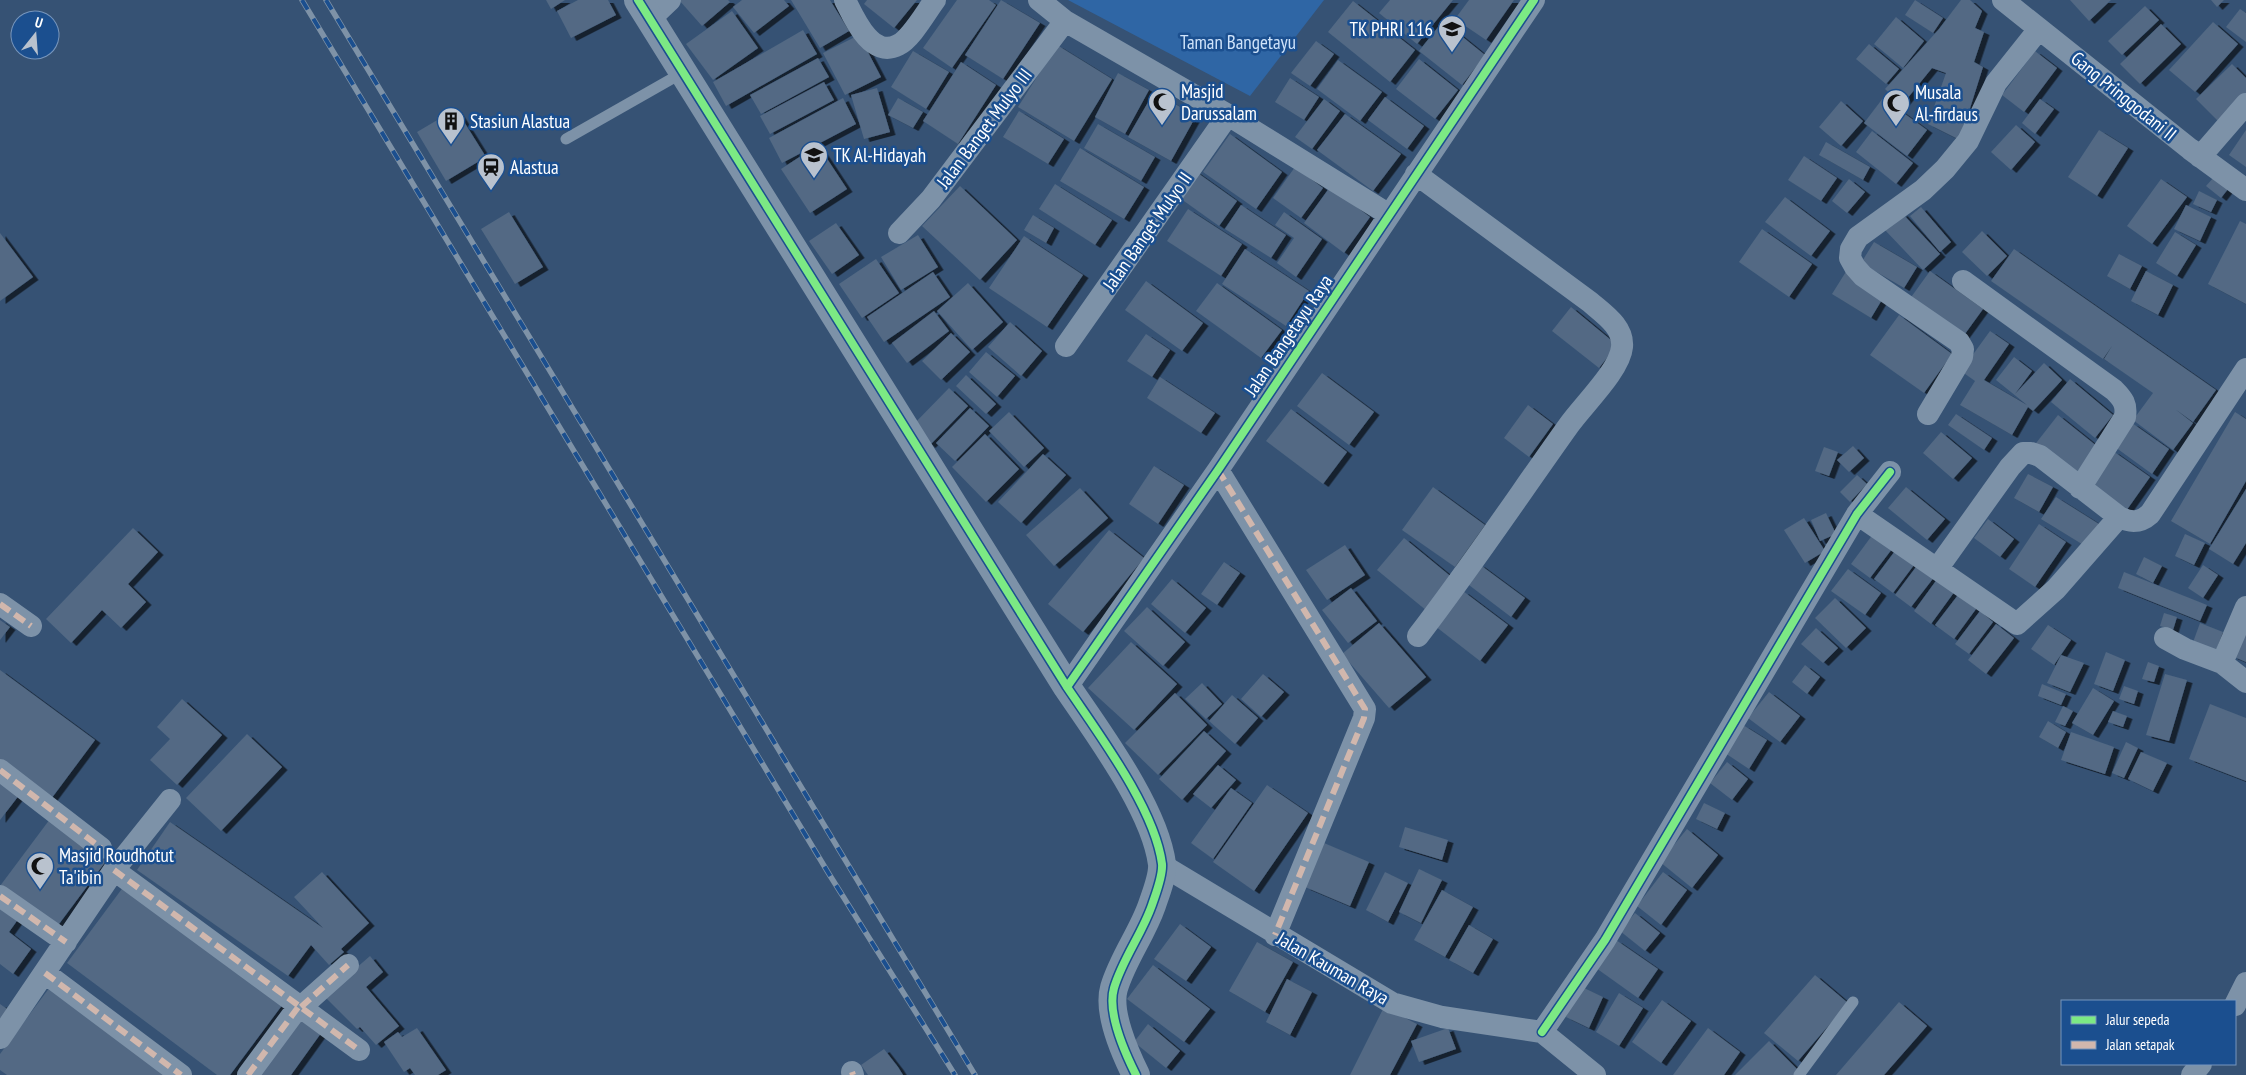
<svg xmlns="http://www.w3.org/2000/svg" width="2246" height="1075" font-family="'PT Sans Narrow',sans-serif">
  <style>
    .green { fill: #2f66a5 }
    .building { fill: #526984; filter: url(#shadow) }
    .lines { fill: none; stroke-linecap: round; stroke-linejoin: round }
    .service { stroke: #7d92a8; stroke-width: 11 }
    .minor { stroke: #7d92a8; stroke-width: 22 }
    .tertiary { stroke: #7d92a8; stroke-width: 28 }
    .rail-casing { stroke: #7e92a7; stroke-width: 5.5 }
    .rail { stroke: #1b4f8f; stroke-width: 4; stroke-dasharray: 11; stroke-linecap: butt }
    .quiet { stroke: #d1b7ad; stroke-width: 6; stroke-dasharray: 12 6; stroke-linecap: butt }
    .cycleway-casing { stroke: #1b4f8f; stroke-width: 11 }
    .cycleway { stroke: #7ce984; stroke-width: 8 }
    .labels { text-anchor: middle; stroke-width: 5; stroke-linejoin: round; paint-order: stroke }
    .poi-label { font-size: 19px; fill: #fff; stroke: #1b4f8f; text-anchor: start }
    .park-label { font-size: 19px; fill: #cfe3fa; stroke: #1b4f8f }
    .street-label { font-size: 19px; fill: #fff; stroke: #1b4f8f }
  </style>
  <defs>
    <filter id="shadow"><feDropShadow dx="5.5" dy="3" stdDeviation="0" flood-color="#0009"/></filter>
  </defs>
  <rect width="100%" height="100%" fill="#365274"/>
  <!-- green -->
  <path class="green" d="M1068,0H1324L1250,96Z"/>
  <!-- building -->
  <path class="building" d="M546,0H565L551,9Z
    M578,0H608L616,15L571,38L557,11Z
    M679,0H728L730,2L702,26Z
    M742,0H784L789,6L754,33L733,7Z
    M791,0H830L849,31L820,48Z
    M867,0H917L894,28L864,4Z
    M957,0H989L996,5L952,68L923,48Z
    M1001,0L1040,23L1003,79L965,55Z
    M1390,0H1453L1417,44L1379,13Z
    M1469,0H1514L1486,40L1455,19Z
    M1915,0L1943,18L1933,33L1905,15Z
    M1961,0H1970L1982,11L1975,28L1984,32L1974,62L1983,67L1960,140L1928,124L1946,73L1932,68L1902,105L1885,89L1939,29Z
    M2070,0H2111L2089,21Z
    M2211,0H2224L2217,7Z
    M1353,1L1415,50L1390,82L1328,32Z
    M2145,6L2159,20L2122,55L2108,41Z
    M2240,9L2246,13V42L2226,27Z
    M732,11L758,48L713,80L686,44Z
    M1896,17L1924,41L1903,68L1874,44Z
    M1443,21L1485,55L1462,85L1419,51Z
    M2213,22L2238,44L2195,92L2169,70Z
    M2161,24L2181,44L2140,84L2120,64Z
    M803,30L817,54L726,106L713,82Z
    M859,35L881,77L845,95L823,53Z
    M1316,41L1334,54L1310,86L1291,73Z
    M1869,44L1899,69L1886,84L1856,59Z
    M1057,45L1112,79L1074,141L1018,107Z
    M913,51L949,72L926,109L891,87Z
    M2035,51L2057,68L2024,112L2002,95Z
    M818,58L829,77L761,114L750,95Z
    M1419,59L1458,90L1435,119L1396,89Z
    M1338,60L1382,92L1360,121L1317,89Z
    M961,62L996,85L958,144L923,121Z
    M2232,64L2246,78V96L2219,122L2196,99Z
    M1118,73L1149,90L1125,134L1095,117Z
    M1290,78L1319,97L1304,120L1275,102Z
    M824,82L834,100L770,134L760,116Z
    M877,88L890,132L864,139L851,95Z
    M1154,92L1196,116L1171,161L1128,137Z
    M1385,97L1424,126L1407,149L1368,120Z
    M843,98L856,124L782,163L769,138Z
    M898,98L923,112L913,128L888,115Z
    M1883,98L1927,130L1907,156L1864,123Z
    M1324,99L1340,111L1312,149L1295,137Z
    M2040,99L2054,109L2035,134L2022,123Z
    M1841,101L1863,121L1841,146L1819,127Z
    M456,109L486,157L446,181L417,132Z
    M1019,111L1064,139L1048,164L1003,137Z
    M1345,114L1401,154L1373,191L1317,150Z
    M1098,124L1155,157L1141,181L1084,148Z
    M2016,125L2035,142L2011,170L1991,152Z
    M2099,130L2128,148L2097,196L2068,177Z
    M2246,130V167L2229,155Z
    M1872,131L1913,163L1896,184L1856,152Z
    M1230,134L1282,172L1256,209L1203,172Z
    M1826,142L1870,167L1863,180L1819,155Z
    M818,145L847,189L810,213L781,169Z
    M1080,148L1144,187L1124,219L1060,181Z
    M1804,156L1837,178L1821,201L1788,180Z
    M1295,167L1323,188L1301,218L1273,198Z
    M1195,171L1237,201L1219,226L1177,196Z
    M2214,177L2228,189L2221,198L2206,186Z
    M1849,179L1865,192L1847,213L1832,201Z
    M2161,179L2187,197L2152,244L2127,226Z
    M1055,184L1112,220L1095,245L1039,209Z
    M960,186L1017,240L980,280L922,226Z
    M1330,187L1370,217L1344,253L1304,223Z
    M2199,191L2217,200L2211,212L2193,204Z
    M1785,197L1830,231L1811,256L1765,222Z
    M1241,205L1286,235L1271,258L1225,229Z
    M2186,205L2211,217L2200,241L2174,229Z
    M1921,207L1951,242L1940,252L1910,216Z
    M1188,209L1242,244L1221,276L1167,241Z
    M509,212L543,267L515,284L481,229Z
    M1284,212L1322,239L1296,277L1277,263L1294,238L1275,225Z
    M1902,213L1940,254L1923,270L1884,229Z
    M1033,215L1054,228L1046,243L1024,230Z
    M2240,221L2246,224V304L2208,284Z
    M836,223L859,255L832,274L809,241Z
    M1762,229L1812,264L1789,297L1739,262Z
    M1982,231L2007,256L1987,276L1962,252Z
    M2175,232L2196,245L2177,276L2156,263Z
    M0,233L33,277L0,301Z
    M918,235L938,267L901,290L881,257Z
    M1024,236L1083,275L1047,327L989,288Z
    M1874,242L1917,267L1904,288L1861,263Z
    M1245,249L1309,291L1286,326L1222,284Z
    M2014,249L2216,390L2193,422L2175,409L2193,423L2173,450L2133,420L2153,393L2104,359L2112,346L2103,359L1991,281Z
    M2119,254L2142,266L2130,289L2107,276Z
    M876,259L899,293L862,318L839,284Z
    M1847,270L1886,293L1871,318L1832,294Z
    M1930,271L1983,309L1962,338L1909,300Z
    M2146,271L2173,285L2158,315L2131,301Z
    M933,272L950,297L884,342L867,317Z
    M1146,281L1203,323L1182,351L1125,310Z
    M968,283L1003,322L972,350L937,311Z
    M1217,283L1282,330L1261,358L1196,311Z
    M1571,307L1617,345L1599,368L1552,331Z
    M934,311L949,331L907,363L892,343Z
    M1899,315L1952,354L1924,393L1870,355Z
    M1010,322L1042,351L1021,376L988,347Z
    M1990,331L2009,344L1984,380L2027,405L1996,380L2014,357L2032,371L2015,394L2044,363L2062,380L2033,411L2028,407L2012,435L1960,405L1975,381L1961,371Z
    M951,333L970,352L941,380L922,361Z
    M1146,334L1170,350L1152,377L1127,361Z
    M986,352L1015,376L997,397L969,372Z
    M1322,373L1374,412L1349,445L1297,406Z
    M966,375L996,404L986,414L956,386Z
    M1160,377L1215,413L1201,433L1147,398Z
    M2070,379L2113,415L2095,438L2051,402Z
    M949,388L968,406L930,445L911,427Z
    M1528,405L1553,424L1529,457L1504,438Z
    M970,408L989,426L955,461L936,443Z
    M1291,409L1347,452L1323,484L1266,441Z
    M1009,412L1044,448L1024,467L989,431Z
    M2235,412L2246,419V481L2210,544L2171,521Z
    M1956,414L1992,438L1984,450L1948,425Z
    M2058,415L2098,447L2072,478L2033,447Z
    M2132,423L2169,449L2152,474L2115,447Z
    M1941,432L1972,458L1953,479L1923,453Z
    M985,434L1019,469L986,502L952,467Z
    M1853,446L1864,458L1849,472L1837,460Z
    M1824,447L1838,452L1829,476L1815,471Z
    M2113,451L2150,477L2126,511L2089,485Z
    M1043,454L1066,475L1021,523L998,502Z
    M1154,466L1184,485L1158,524L1129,504Z
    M2028,474L2053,487L2039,512L2014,498Z
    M1857,475L1867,484L1850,502L1840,492Z
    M1433,487L1485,525L1455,567L1402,530Z
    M1906,487L1945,519L1927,540L1888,508Z
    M1080,488L1108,518L1054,566L1026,535Z
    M2246,489V543L2233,564L2209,549Z
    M2056,497L2099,524L2085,546L2041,519Z
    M1826,513L1836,534L1820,541L1811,520Z
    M1804,518L1825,551L1805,563L1784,530Z
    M1988,519L2014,539L2000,557L1974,538Z
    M2039,524L2066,542L2035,587L2009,569Z
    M133,528L158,552L128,584L146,602L121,628L102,610L71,643L46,619Z
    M1109,530L1144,558L1083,632L1048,604Z
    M1876,530L1895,545L1870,578L1851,564Z
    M2185,534L2205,543L2194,565L2175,556Z
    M1404,538L1454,579L1427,611L1377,570Z
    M1345,545L1365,575L1327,600L1306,570Z
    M1898,547L1917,561L1893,593L1874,579Z
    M2144,557L2162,566L2153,583L2136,574Z
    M1224,562L1240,573L1217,605L1201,594Z
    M1919,563L1935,576L1911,607L1895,595Z
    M1479,564L1525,598L1511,617L1465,582Z
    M2203,565L2218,575L2203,598L2188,588Z
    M1848,569L1881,593L1865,615L1831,591Z
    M2124,572L2207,605L2200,621L2118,588Z
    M1938,578L1955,591L1931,624L1914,611Z
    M1172,579L1206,608L1185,633L1151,604Z
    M1351,588L1377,621L1348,643L1322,610Z
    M1463,591L1508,625L1480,661L1435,626Z
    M1958,595L1976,609L1954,639L1935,625Z
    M1835,598L1866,628L1846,648L1815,618Z
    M1147,607L1185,642L1163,666L1124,631Z
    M1980,611L1993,622L1969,654L1955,644Z
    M2164,613L2177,617L2173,630L2160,626Z
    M0,620L10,627L0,640Z
    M1379,623L1426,677L1389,708L1342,654Z
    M2200,623L2223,632L2215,653L2192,645Z
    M2246,623V662L2232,656Z
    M1996,624L2014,638L1986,674L1968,660Z
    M2048,625L2071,640L2054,665L2031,649Z
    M1816,628L1838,648L1823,663L1801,644Z
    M1131,642L1177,684L1134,730L1088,688Z
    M2106,652L2125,660L2113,691L2094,684Z
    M2061,655L2084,663L2070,692L2047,683Z
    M2148,662L2159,666L2154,682L2142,679Z
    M1805,665L1820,677L1807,694L1792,682Z
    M0,670L95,740L51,799L0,762Z
    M1263,674L1284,692L1261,717L1241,699Z
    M2165,674L2187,680L2169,741L2146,735Z
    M1202,683L1222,704L1206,719L1185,699Z
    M2042,684L2066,694L2061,705L2038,696Z
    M2124,686L2138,691L2134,704L2119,699Z
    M2093,688L2114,701L2093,735L2072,723Z
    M1769,692L1800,716L1780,742L1748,718Z
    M1175,693L1207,725L1158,775L1125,743Z
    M1232,695L1258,718L1235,744L1209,721Z
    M182,699L222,735L177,785L150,760L170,739L157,727Z
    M2210,704L2246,718V781L2189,759Z
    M2063,706L2073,711L2065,726L2055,722Z
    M2113,711L2127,716L2123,727L2108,722Z
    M2048,721L2066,732L2058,748L2039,737Z
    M1743,725L1767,740L1749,769L1725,753Z
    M1204,731L1226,751L1182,800L1159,779Z
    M2071,732L2114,747L2105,774L2061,760Z
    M247,734L282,767L221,831L186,798Z
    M2126,742L2138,748L2124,778L2112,773Z
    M2141,752L2167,763L2153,791L2128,779Z
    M1727,762L1748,779L1732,800L1710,783Z
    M1218,765L1236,780L1211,808L1193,794Z
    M0,780L20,794L0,820Z
    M1267,785L1308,813L1254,891L1213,862Z
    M1231,788L1252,803L1213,859L1191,843Z
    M1704,803L1725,813L1717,829L1696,819Z
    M50,819L106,861L56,928L0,886Z
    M170,822L323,928L294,897L322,872L369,923L341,949L344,952L329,965L311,945L288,976L137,870Z
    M1405,827L1448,840L1442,860L1399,847Z
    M1687,829L1718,855L1692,888L1660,862Z
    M1324,843L1369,862L1350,906L1305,887Z
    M1419,869L1442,880L1421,923L1399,912Z
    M1385,872L1408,883L1388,922L1366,910Z
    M1663,872L1687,890L1661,925L1637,906Z
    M124,886L283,1004L230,1075H217L67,963Z
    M1442,890L1473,907L1445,957L1414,940Z
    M0,905L19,918L9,932L31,949L13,974L0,964Z
    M1635,913L1660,933L1645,951L1620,931Z
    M1180,924L1211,947L1186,981L1154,959Z
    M1469,925L1493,939L1473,973L1449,960Z
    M1616,940L1658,969L1638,998L1596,968Z
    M1257,942L1293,962L1265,1012L1229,991Z
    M370,956L383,972L366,987L399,1026L376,1045L360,1027L357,1029L324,996Z
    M1153,965L1210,1009L1184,1042L1127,999Z
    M1815,975L1848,1003L1798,1061L1764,1033Z
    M1287,979L1312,992L1290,1035L1266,1022Z
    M1580,986L1603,997L1589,1028L1566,1017Z
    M50,987L169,1075H7L0,1070V1054Z
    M1619,993L1643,1008L1619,1046L1596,1032Z
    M1662,1000L1691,1021L1661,1063L1632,1042Z
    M1899,1002L1927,1026L1884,1075H1836Z
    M0,1004L10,1011L0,1026Z
    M1384,1007L1417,1024L1390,1075H1350Z
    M299,1011L324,1029L291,1075H253Z
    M1148,1024L1180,1051L1166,1068L1134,1042Z
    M417,1028L446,1070L438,1075H415L410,1068L404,1072L384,1042L398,1032L402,1037Z
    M1448,1028L1456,1049L1419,1062L1411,1041Z
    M1708,1028L1740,1052L1724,1075H1673Z
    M1769,1041L1799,1071L1795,1075H1735Z
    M884,1049L898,1067L903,1075H868L861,1065Z"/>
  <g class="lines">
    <!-- service -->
    <path class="service" d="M566,139L682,73
      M1799,1075L1853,1002"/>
    <!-- minor -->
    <path class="minor" d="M845,0C854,18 871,59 898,45C911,39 926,12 935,0
      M1039,0L1065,21L1228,115L1388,214
      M2003,0L2190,149L2246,190
      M649,20L670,0
      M2200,157L2246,104
      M1416,174L1590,302C1604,314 1624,327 1622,347C1620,370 1583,405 1569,425C1519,495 1471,567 1418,636
      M899,233L931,199L1065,21
      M1963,281L2114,390C2123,399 2127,404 2125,417L2080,488
      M1066,346L1228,115
      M1928,414L1962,357L1963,349L1959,342L1863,276L1855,267L1850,258L1851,249L1858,237L1923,190L1945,169L1968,141L1996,83L2039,29
      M1218,470L1365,709L1364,718L1275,935
      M1857,514L2017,624L2056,589L2119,517C2131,523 2140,523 2150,514L2246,369
      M1937,569L2010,467L2023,453H2031L2040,456L2119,517
      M0,604L31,626
      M2246,607L2222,663L2246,682
      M2165,638L2185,649L2222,663
      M1067,687L1218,470L1534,0
      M0,770L101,848
      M1162,865L1392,1003L1442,1017L1542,1032L1595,1075
      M114,870L359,1050
      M0,896L66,942
      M45,973L181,1075
      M2235,1005L2246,983
      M301,1007L348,965
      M1542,1032L1605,940L1857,514L1890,472
      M0,1038L114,870L170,800
      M852,1072L853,1075
      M248,1075L299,1006
      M2192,1075L2201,1064"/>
    <!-- tertiary -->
    <path class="tertiary" d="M638,0L1067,687C1098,733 1155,809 1162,864C1163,876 1156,893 1152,905C1142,934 1123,958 1114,988C1107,1012 1125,1053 1136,1075"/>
    <!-- rail casing -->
    <g class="rail-casing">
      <path id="rail" d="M302,0L829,874L955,1075
        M326,0L975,1075"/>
    </g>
    <!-- rail -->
    <use href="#rail" class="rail"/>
    <!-- quiet -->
    <path class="quiet" d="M1218,470L1365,709L1364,718L1275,935
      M0,604L31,626
      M0,770L101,848
      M114,870L359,1050
      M0,896L66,942
      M45,973L181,1075
      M301,1007L348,965
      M852,1072L853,1075
      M248,1075L299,1006"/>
    <!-- cycleway casing -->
    <g class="cycleway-casing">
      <path id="cycleway" d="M638,0L1067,687C1098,733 1155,809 1162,864C1163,876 1156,893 1152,905C1142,934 1123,958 1114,988C1107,1012 1125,1053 1136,1075
        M1067,687L1218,470L1534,0
        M1542,1032L1605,940L1857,514L1890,472"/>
    </g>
    <!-- cycleway -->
    <use href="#cycleway" class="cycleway"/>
  </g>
  <!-- icons -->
  <defs>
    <g id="school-pin" transform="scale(1.4375)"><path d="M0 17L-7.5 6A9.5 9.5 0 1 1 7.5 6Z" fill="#b9c2ce" stroke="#1b4f8f"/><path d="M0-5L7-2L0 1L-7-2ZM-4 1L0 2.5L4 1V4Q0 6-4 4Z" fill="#111"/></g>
    <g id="mosque-pin" transform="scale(1.4375)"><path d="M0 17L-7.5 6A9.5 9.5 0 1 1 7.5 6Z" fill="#b9c2ce" stroke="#1b4f8f"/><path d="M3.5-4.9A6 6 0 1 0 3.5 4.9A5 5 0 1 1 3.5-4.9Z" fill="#111"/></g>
    <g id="building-pin" transform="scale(1.4375)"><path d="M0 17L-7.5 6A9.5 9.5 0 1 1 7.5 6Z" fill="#b9c2ce" stroke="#1b4f8f"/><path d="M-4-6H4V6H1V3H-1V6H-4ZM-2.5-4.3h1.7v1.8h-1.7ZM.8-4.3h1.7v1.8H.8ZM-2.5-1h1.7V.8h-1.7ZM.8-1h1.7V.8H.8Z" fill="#111"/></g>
    <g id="station-pin" transform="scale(1.4375)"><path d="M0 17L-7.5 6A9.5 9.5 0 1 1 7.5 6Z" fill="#b9c2ce" stroke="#1b4f8f"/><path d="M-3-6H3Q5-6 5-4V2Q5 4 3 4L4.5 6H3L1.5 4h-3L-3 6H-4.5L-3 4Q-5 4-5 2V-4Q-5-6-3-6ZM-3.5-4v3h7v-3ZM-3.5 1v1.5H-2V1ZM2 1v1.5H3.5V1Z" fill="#111"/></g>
  </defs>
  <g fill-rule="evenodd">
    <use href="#school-pin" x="1452" y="29"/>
    <use href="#mosque-pin" x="1162" y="102"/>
    <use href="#mosque-pin" x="1896" y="103"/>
    <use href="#building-pin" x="451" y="121"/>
    <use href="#school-pin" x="814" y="155"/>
    <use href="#station-pin" x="491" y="167"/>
    <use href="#mosque-pin" x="40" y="866"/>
  </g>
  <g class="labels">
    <!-- poi labels -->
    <g class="poi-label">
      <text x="1433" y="36" text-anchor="end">TK PHRI 116</text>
      <text x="1181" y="98">Masjid<tspan x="1181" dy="22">Darussalam</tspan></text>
      <text x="1915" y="99">Musala<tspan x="1915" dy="22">Al-firdaus</tspan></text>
      <text x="470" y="128">Stasiun Alastua</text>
      <text x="833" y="162">TK Al-Hidayah</text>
      <text x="510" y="174">Alastua</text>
      <text x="59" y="862">Masjid Roudhotut<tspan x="59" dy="22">Ta'ibin</tspan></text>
    </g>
    <!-- park labels -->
    <g class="park-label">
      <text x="1238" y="49">Taman Bangetayu</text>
    </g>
    <!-- street labels -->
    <g class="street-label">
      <text transform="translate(2124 96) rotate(39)" y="7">Gang Pringgodani II</text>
      <text transform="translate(984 128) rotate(-53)" y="7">Jalan Banget Mulyo III</text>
      <text transform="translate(1147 231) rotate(-55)" y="7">Jalan Banget Mulyo II</text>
      <text transform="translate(1288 335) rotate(-56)" y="7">Jalan Bangetayu Raya</text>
      <text transform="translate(1333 968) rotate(30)" y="7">Jalan Kauman Raya</text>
    </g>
  </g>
  <!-- legend -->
  <rect x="2061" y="1000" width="175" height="65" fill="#1b4f8f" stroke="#7695bc"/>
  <rect x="2071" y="1016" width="25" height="8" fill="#7ce984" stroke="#7695bc"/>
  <text x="2106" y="1025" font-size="15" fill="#ffffff">Jalur sepeda</text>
  <rect x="2071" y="1041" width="25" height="8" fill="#d1b7ad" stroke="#7695bc"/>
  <text x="2106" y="1050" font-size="15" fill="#ffffff">Jalan setapak</text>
  <!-- north arrow -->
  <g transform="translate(35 35) rotate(17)"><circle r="24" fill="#1b4f8f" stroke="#7695bc"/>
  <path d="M0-4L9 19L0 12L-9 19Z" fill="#b9c2ce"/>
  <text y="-8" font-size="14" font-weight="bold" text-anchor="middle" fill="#ffffff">U</text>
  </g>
</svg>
